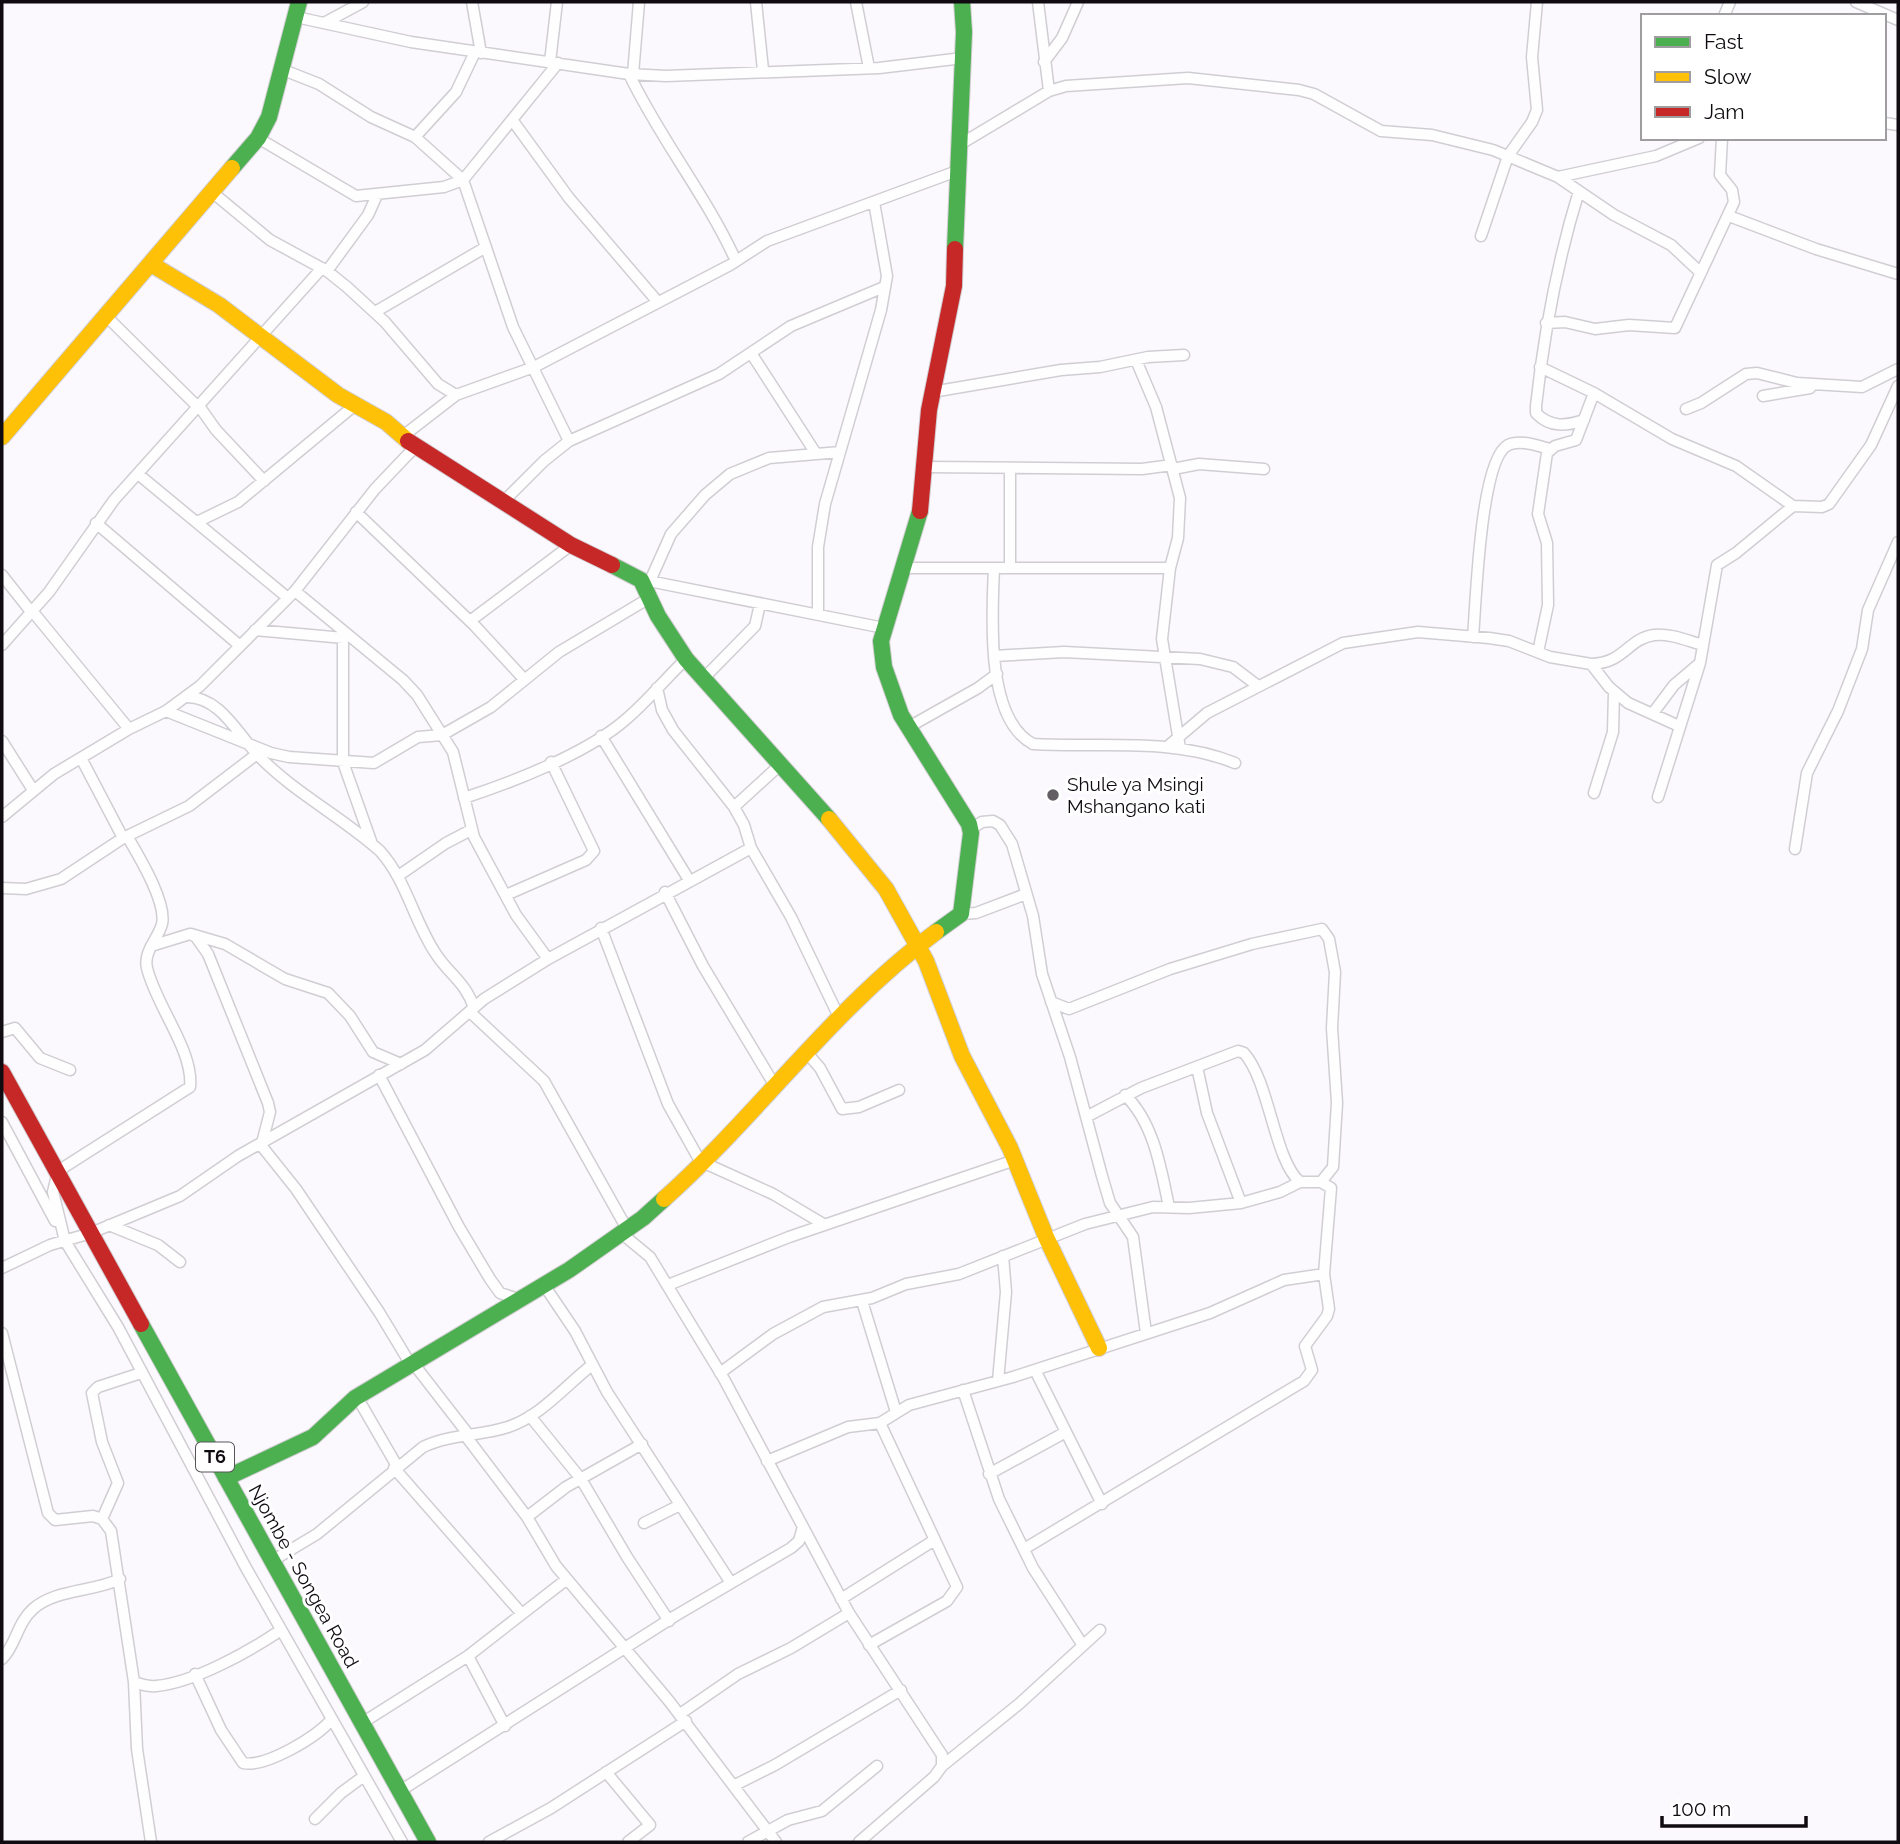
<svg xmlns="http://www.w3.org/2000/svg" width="1900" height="1844" font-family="Raleway,sans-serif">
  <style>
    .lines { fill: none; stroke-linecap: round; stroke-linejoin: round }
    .street-casing { stroke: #d1ced3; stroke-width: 13 }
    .fast-casing { stroke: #d1ced3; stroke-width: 18 }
    .slow-casing { stroke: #d1ced3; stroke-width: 18 }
    .jam-casing { stroke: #d1ced3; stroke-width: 18 }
    .street { stroke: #fefeff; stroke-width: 10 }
    .fast { stroke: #4caf50; stroke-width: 16 }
    .slow { stroke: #ffc107; stroke-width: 16 }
    .jam { stroke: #c62828; stroke-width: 16 }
    .poi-dot { fill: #625e63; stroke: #fff; stroke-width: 2.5 }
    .labels { text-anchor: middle; stroke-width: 6; stroke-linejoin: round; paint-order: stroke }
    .shield { fill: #fff; stroke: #575458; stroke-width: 2 }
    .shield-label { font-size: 18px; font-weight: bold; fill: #0f0b10 }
    .poi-label { font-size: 19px; fill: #0f0b10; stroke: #fff; text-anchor: start }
    .street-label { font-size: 19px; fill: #0f0b10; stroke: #fff }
  </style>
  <rect width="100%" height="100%" fill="#fbf9fd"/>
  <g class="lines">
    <!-- street casing -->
    <g class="street-casing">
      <path id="street" d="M472,2L481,53
        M756,2L763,70
        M856,2L869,68
        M1038,2L1049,91
        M1856,2L1898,20
        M1724,16L1730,2
        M296,17L411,42L629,74L666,76L879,68L963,58
        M326,22L363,2
        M550,62L557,2
        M1044,62L1062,38L1078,2
        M281,69L319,84L371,117L415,137L463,180L513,327L569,441
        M629,74C660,139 706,195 736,261
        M633,74L639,2
        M513,121L569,198L657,301
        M1884,123L1898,125
        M415,137L456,92L475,52
        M258,138L356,196L444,187L463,180L558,63
        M959,145L1049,91L1066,86L1188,78L1299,90L1314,94L1381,131L1432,135L1493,150L1558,177L1614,215L1671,245L1701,273
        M1558,177L1656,156L1699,138
        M1579,191C1557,262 1544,333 1536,406V413C1550,428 1567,426 1584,420
        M212,192L270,240L327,271L347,287L385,322L438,384L456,395
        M1729,216L1816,249L1898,274
        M1481,236L1508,156L1532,122L1537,110L1532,57L1537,2
        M327,271L368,215L377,195
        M375,312L486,247
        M105,315L198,407
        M1546,323L1565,322L1595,329L1629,325L1675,328L1734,202L1732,190L1720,175L1722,138
        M751,353L815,452
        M1136,360L1156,407L1180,498L1178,538L1170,568L1162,639L1180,748
        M1540,367L1594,393L1672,439L1736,466L1793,506
        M932,392L1061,370L1100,367L1148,357L1184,355
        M1763,396L1810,388
        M199,406L216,430L264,481
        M1686,409L1701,403L1746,374L1757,373L1797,383L1862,387L1898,369
        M403,436L456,395L534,367L730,265L767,241L957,171
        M925,467L1142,469L1172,465
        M1010,468V567
        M1173,469L1199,464L1264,469
        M138,474L288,598
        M505,500L544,461L569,441L719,374L791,326L884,287
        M356,512L475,626L523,678
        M197,522L238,502L355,405
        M96,523L239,645
        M902,568H1170
        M994,568C992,615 985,719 1033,744C1101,748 1171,737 1235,763
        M2,575L32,613
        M644,580L884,628
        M650,581L671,534L705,495L730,474L769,458L840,452
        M295,591L403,680L417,695L453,752L474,837L516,915L548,959
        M33,612L129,729
        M818,614V547L825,504L881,310L887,276L874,202
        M470,621L571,545
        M255,630L344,638
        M343,634V762L372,844
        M1473,637C1476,604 1480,459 1508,445C1520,439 1538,446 1550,449
        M2,645L49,592L114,500L322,268
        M1538,652L1548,605L1547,543L1538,514L1547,453L1555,446L1576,440L1594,393
        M994,656L1064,652L1200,659L1233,667L1258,686
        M1591,664C1625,663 1627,639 1654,635C1670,633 1688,641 1703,645
        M703,679L755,626L760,604
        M657,688L662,710L673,730L734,807L744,825L751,848L791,917L838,1015
        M187,697C219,697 236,731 256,753C291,791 341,816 380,851C406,880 413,918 434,951C447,973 466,982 474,1008
        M166,711L271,753L289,757L374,763L418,737L442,735L491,707L559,652L651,597
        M1653,713L1674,685L1700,663
        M907,728L978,688L997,674
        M601,736L689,880
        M2,741L33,790
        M1167,747L1207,713L1343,643L1418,632L1489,638L1509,641L1550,657L1591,664L1609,687L1628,703L1679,726
        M81,758L123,838
        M1594,793L1613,732L1614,692
        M1658,797L1700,663L1717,565L1736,553L1793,506L1822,507L1829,504L1871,445L1898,386
        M464,798C513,782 585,754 624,721C647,702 665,679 686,659
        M734,807L781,764
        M2,817L54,774L129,729L166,711L200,686L295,591L375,489L415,447
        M971,829L982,822L993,821L1000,825L1012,844L1033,916L1042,974L1070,1057L1102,1176L1110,1203L1133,1237L1146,1333
        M127,836C138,855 167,902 162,924C158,939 143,952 147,968C156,1006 194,1051 190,1087L58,1171L53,1192L65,1241L118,1327L245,1566L402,1842
        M1795,849L1807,773L1838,711L1862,649L1868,610L1898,542
        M398,876L446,843L471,830
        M2,888L26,889L61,879L123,838L189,806L257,754
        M665,892L703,966L775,1086
        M506,895L586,860L594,851L551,762
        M961,914L976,913L1026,894
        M601,928L668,1104L700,1161L773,1194L825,1225
        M191,934L225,944L285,979L328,993L350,1016L373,1052L401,1064
        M151,946L190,934L196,937L208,954L268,1103L270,1112L262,1143
        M1051,1002L1069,1009L1170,969L1252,944L1322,929L1329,939L1335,972L1332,1028L1337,1103L1333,1167L1321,1182
        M470,1012L544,1081L627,1229
        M2,1032L15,1028L40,1058L70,1070
        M807,1053L820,1068L842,1109L859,1107L899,1090
        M1197,1067L1207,1113L1241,1203
        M379,1075L459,1227L490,1279L500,1293L521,1300
        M1125,1095C1154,1123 1161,1169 1169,1207
        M2,1122L55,1221
        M260,1144L296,1189L379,1312L411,1365
        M109,1225L158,1245L180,1262
        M621,1233L650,1257L724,1379L849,1613L942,1755V1766L934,1777L859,1842
        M2,1268L50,1245L91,1233L180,1196L238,1156L425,1050L484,999L548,959L751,848
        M544,1285L575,1331L607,1392L731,1583
        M668,1285L789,1237L1015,1160
        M862,1301L896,1412
        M2,1333L48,1513L55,1520L93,1516L102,1519L111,1531L134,1682L137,1749L151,1842
        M413,1363L468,1434
        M1035,1370L1102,1504
        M720,1373L773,1334L823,1307L872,1298L906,1284L959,1274L1085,1224L1153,1207L1189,1208L1241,1203L1280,1192L1300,1182
        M998,1381L1006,1292L1003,1256
        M963,1390L999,1499L1033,1568L1082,1644
        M357,1397L397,1466
        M530,1416L581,1479L627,1557L669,1621
        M465,1435L527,1517L556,1566L669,1701L776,1842
        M767,1461L848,1427L880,1423L909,1405L1013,1377L1210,1313L1284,1280L1324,1274
        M394,1468L522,1614
        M989,1474L1064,1433
        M527,1517L566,1487L642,1444
        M102,1519L118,1483L102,1442L92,1393L98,1387L141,1373
        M644,1523L680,1505
        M1024,1549L1304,1381L1312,1370L1305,1346L1327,1316L1329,1309L1324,1274L1331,1188L1321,1182H1300C1274,1160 1270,1082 1244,1053L1238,1051L1141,1088L1086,1117
        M272,1561L317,1534L423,1447C450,1434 480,1436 508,1427C541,1416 565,1386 592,1365
        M841,1599L933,1541
        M869,1645L947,1601L957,1587L880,1423
        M468,1656L505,1726
        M2,1659C16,1645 17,1623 33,1609C55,1589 94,1592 120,1579
        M195,1674L221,1730L243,1763C265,1768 317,1737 331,1720
        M134,1682C141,1684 148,1687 156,1686C193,1683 250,1651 281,1630
        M680,1714L738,1674L791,1648L849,1613
        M362,1723L468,1656L567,1579
        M942,1766L1019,1704L1100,1630
        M606,1772L650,1825L628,1842
        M735,1785L775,1765L901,1690
        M400,1791L675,1616L791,1548L799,1541L802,1530
        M315,1819L341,1793L364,1776
        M489,1842L551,1808L686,1721
        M748,1842L788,1820L822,1811L877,1766"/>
    </g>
    <!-- fast casing -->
    <g class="fast-casing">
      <path id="fast" d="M232,168L258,138L269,117L299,2
        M955,249L964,32L962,2
        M920,511L881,641L884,667L901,715L969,824L971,833L961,914L936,932
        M612,565L641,580L658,616L686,659L829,819
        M141,1324L428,1842
        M226,1478L313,1437L355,1398L569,1270L643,1218L664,1199"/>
    </g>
    <!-- slow casing -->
    <g class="slow-casing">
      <path id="slow" d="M151,264L219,305L338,395L386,422L408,441
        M2,437L232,168
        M829,819L886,889L926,961L962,1056L1010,1148L1046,1237L1099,1348
        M664,1199C759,1114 833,1008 936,932"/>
    </g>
    <!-- jam casing -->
    <g class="jam-casing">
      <path id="jam" d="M408,441L571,545L612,565
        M920,511L929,410L954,286L955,249
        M2,1072L141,1324"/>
    </g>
    <!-- street -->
    <use href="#street" class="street"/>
    <!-- fast -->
    <use href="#fast" class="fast"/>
    <!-- slow -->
    <use href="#slow" class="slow"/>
    <!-- jam -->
    <use href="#jam" class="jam"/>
  </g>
  <!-- markers -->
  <circle class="poi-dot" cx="1053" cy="795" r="7"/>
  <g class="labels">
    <!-- shield labels -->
    <rect class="shield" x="196" y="1442.5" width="38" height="29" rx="5"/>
    <g class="shield-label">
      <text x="215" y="1463">T6</text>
    </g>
    <!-- poi labels -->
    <g class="poi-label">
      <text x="1067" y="791">Shule ya Msingi<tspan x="1067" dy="22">Mshangano kati</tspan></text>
    </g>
    <!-- street labels -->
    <g class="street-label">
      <text transform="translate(304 1576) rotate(61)" y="7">Njombe - Songea Road</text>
    </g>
  </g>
  <!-- border -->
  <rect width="1900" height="1844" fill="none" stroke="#0f0b10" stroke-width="7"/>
  <!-- legend -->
  <rect x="1641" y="14" width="245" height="126" fill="#ffffff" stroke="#9f9d9f" stroke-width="2"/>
  <rect x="1655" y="37" width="35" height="10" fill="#4caf50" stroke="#9f9d9f" stroke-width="2"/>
  <text x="1704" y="49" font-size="21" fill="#0f0b10">Fast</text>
  <rect x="1655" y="72" width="35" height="10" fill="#ffc107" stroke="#9f9d9f" stroke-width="2"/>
  <text x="1704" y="84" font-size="21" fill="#0f0b10">Slow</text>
  <rect x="1655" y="107" width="35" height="10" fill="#c62828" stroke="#9f9d9f" stroke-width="2"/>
  <text x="1704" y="119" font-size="21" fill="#0f0b10">Jam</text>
  <!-- scale -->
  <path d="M1662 1816v10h144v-10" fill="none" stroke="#0f0b10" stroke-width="3.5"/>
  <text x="1672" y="1816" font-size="21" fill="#0f0b10" stroke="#ffffff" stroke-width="5" paint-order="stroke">100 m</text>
</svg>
